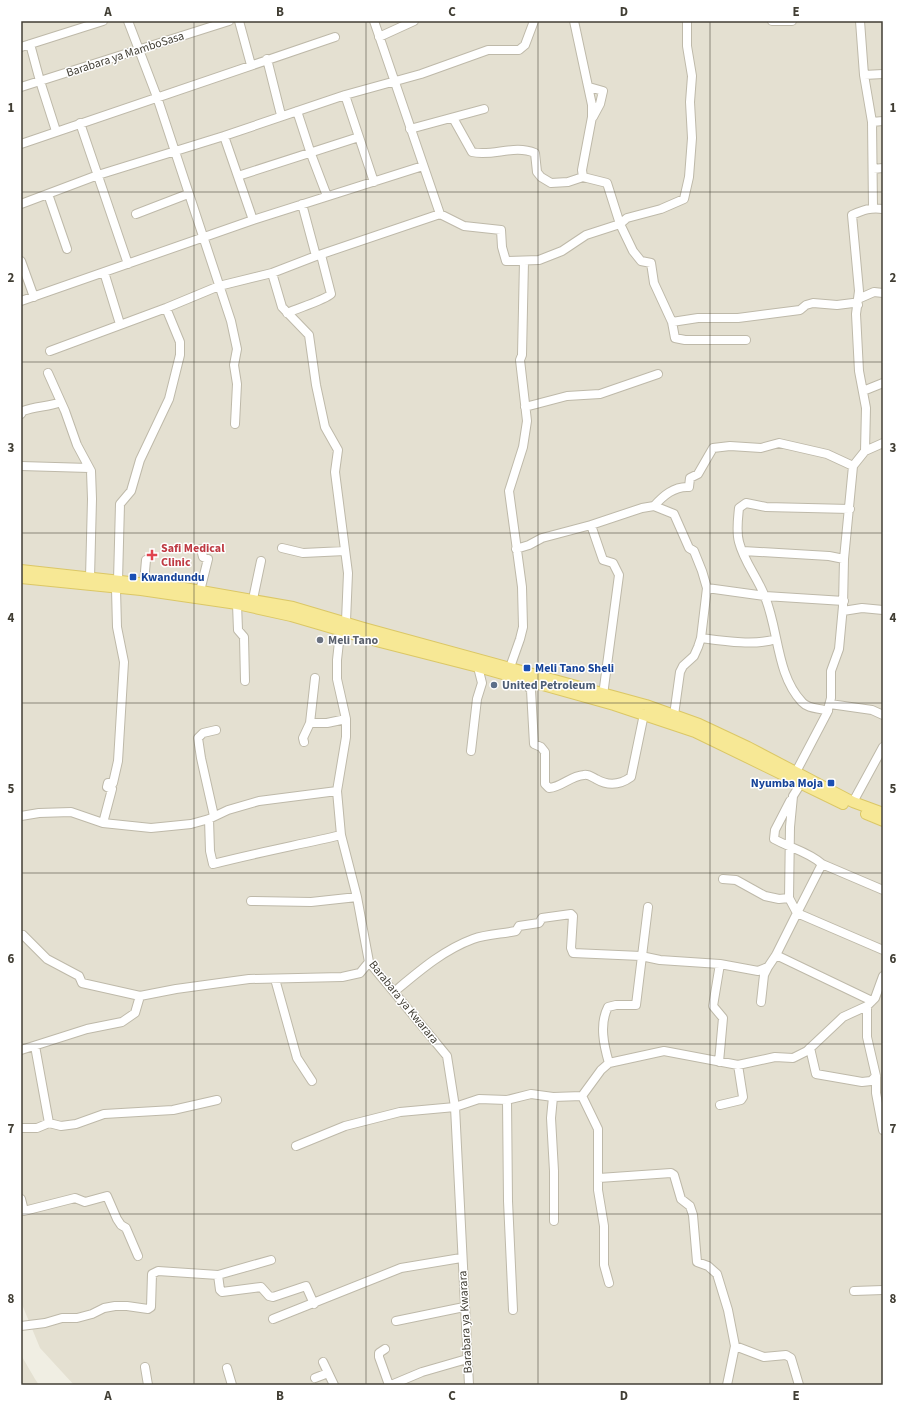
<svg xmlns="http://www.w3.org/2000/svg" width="904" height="1406" font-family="'Source Sans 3',sans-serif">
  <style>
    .residential { fill: #e4e0d1 }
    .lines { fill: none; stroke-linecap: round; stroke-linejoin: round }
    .minor-casing { stroke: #beb9a9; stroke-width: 10 }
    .major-casing { stroke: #dbc766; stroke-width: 12 }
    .minor { stroke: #fff; stroke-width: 8 }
    .major { stroke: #f7e895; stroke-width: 10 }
    .grid { fill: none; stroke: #413e34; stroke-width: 1; stroke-opacity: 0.55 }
    .health-dot { fill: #e0444e; stroke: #fff; stroke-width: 1.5 }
    .transit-dot { fill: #1a4fb4; stroke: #fff; stroke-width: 1.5 }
    .worship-dot { fill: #6b7280; stroke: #fff; stroke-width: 1.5 }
    .service-dot { fill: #5c6f8a; stroke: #fff; stroke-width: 1.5 }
    .labels { text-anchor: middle; stroke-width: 3; stroke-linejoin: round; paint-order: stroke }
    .street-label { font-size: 12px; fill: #413e34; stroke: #fff }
    .health-label { font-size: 12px; font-weight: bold; fill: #be3a42; stroke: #fff; text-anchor: start }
    .transit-label { font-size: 12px; font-weight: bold; fill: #164399; stroke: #fff; text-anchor: start }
    .worship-label { font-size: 12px; font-weight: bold; fill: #5b616d; stroke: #fff; text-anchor: start }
    .service-label { font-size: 12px; font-weight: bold; fill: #4e5e75; stroke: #fff; text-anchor: start }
    .neatline { fill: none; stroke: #413e34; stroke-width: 1.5 }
    .grid-label { font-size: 13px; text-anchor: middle; font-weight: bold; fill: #413e34 }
  </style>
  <rect width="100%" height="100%" fill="#f0eee3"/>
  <!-- residential -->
  <path class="residential" d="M21,21H883V1385H74L40,1348L21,1302Z
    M21,1355L35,1379L39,1385H21Z"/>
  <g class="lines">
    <!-- minor casing -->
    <g class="minor-casing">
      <path id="minor" d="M128,21L157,97L231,321L237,349L234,365L237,384L235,424
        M239,21L251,65
        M374,21L440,214
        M574,21L592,105V117L582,170L583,177L607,183L620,224L633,251L641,261L651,263L654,283L672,322L675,338L685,340H746
        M772,21H792
        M860,21L864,75L872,122L873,208
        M379,37L414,21
        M30,44L40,81L56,131
        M21,47L103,21
        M267,59L281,115
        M864,75L883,74
        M21,87L229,21
        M589,87L603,91L600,104L593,117
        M345,95L374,182
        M297,111L311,154L327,196
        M453,118L472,152C493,157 514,144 535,153L537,172L541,177L551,183L568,182L583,177
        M872,122L883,121
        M80,123L128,264
        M410,129L484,109
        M224,136L253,220
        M21,144L335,37
        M873,169L883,168
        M238,176L359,137
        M48,194L67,249
        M21,204L98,175L224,136L345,95L421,74L488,50H519L525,45L534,21
        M302,204L316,256
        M136,214L188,194
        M21,261L34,297
        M104,272L120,324
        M272,273L282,307L309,335L316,385L325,427L338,450L335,472L348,573L346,621L339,642L337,660V679L346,719V737L337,791L341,835L357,897L369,962L447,1056L455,1107L469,1385
        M858,299L874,292L883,293
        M21,301L253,220L423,166
        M287,313C298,308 325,300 331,294L321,255
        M672,322L698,318H738L800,310L806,305L813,303L837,305L853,303L858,305
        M50,351L166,308L219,286L272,273L316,256L440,214L464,226L501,230L502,247L506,261L539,260L562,251L586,235L620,224L627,218L661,209L684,199L689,177L692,138L690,102L692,76L687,46V21
        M48,373L65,411L77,445L91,471L92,499L90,578
        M863,391L883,383
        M525,407L567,396L600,394L658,374
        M21,414L23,411C36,406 48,407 61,402
        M865,451L866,408L859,371L856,314L859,291L852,215C863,210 871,207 883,209
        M21,466L89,468
        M654,506C663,496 674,486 689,487L690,478L698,474L713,448L730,446L761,448L779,443L827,454L853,466
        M591,525L603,560L613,563L619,575L603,695
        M282,548L303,553L345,551
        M516,549L529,545L542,538L591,525L642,508L654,506L674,514L689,548L694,551L702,571L707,588L701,638L698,647L694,656L683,666L680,672L674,715
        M743,551L829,556L844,559
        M144,583L146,560
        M707,588L765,596L844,601
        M200,591L208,559L203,557L201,549
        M253,599L261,561
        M237,604L238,630L244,637L245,681
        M843,611L862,608L883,610
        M701,638C723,641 755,646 776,639
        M508,673L520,639L523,627L522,587L509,491L523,447L527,421L520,360L522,355L524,261
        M520,679L531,690L534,744L541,747L545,752V784L549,788C562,787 570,776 584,775C588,774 592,777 596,779C608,786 620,785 631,777L644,714
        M830,704L872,710L883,715
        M828,711C820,708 808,709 802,702C776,674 779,631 765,597C758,578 744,562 739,542C736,531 738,519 739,508L746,503L766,507L850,509
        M310,723H327L346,719
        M304,742L303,738L310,723L315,678
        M471,751L477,699L482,683L478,667
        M796,772L827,713L831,698V671L839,649L843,606L844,559L853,466L865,451L883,443
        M790,801L775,830L774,839C790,848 809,852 822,864L883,890
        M853,802L883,747
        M21,816L39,813L71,812L103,823L151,828L191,824L209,819L228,810L259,801L337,791
        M214,816L201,758L198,738L203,733L216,730
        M209,819L210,851L213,864C256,853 298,845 341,835
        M103,823L112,789L107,787L108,783H113L118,761L124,662L117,627L116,589L118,581L120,504L131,491L140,460L169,399L180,355V342L166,308
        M822,864L797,913L883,950
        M723,879L736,880L765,896L779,899L789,898
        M251,901L311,902L357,897
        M23,935L47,959L79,976L82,983L140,996
        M776,955L872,1001
        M275,979L297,1058L312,1081
        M394,992C418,972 443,950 473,939C487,934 502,934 516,931L519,926L539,923L542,918L571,914L573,916L571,948L573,953L641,956L660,960L720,964L758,971L768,967L776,955L797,913L789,898L790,827L793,796L803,780
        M761,1002L764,975L768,967
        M867,1006V1037L876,1076V1093L883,1130
        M35,1046L49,1123L61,1126L76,1124L104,1114L173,1110L217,1100
        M810,1048L816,1074L862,1082L871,1081L876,1076
        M21,1050L87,1029L122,1022L135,1013L140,996L176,989L249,979L342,977L360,973L369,962
        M719,1062L723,1018L713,1006L720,964
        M609,1063C604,1046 599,1024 608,1007L616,1005H636L648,907
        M582,1096L601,1070L609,1063L664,1051L738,1065L775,1057L793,1058L807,1051L843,1017L867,1006L875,998L883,976
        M582,1096L598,1129V1190L604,1226V1265L609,1283
        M553,1097L551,1118L554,1171V1221
        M507,1100L508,1201L513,1310
        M720,1105L741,1100L743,1097L738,1065
        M21,1128H37L49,1123
        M296,1146L345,1126L400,1112L455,1107L479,1099L507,1100L531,1094L553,1097L582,1096
        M599,1178L671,1173L674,1175L681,1199L690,1206L693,1215L697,1262L708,1266L717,1274L728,1310L735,1346L727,1385
        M21,1199L24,1211L75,1198L85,1202L107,1196L117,1219L121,1225L126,1228L138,1256
        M218,1275L271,1260
        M854,1291L883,1290
        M273,1319L401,1268L461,1258
        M396,1321L464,1307
        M21,1326L45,1323L62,1318H77L92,1314L104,1308L115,1306H127L148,1309L151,1307L152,1274L158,1271L218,1275L220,1290L222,1292L261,1287L269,1296L273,1297L306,1286L314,1304
        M735,1346L764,1357L786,1355L791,1358L799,1385
        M385,1349L379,1353V1357L389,1385
        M323,1362L334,1385
        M145,1367L148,1385
        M227,1368L232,1385
        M315,1378L328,1373
        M391,1385L422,1372L467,1359"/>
    </g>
    <!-- major casing -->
    <g class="major-casing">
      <path id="major" d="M21,570L184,588L293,607L364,628L646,705L699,724L748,747L853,802L883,813
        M21,578L141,590L237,604L291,616L380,642L478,667L614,705L695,732L843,804
        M866,814L883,821"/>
    </g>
    <!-- minor -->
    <use href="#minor" class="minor"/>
    <!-- major -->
    <use href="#major" class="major"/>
  </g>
  <!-- grid -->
  <path class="grid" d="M194,21V1385M366,21V1385M538,21V1385M710,21V1385M21,192H883M21,362H883M21,533H883M21,703H883M21,873H883M21,1044H883M21,1214H883"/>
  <!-- markers -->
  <path class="health-dot" d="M150 549h4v4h4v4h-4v4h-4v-4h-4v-4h4z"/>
  <g class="transit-dot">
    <rect x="129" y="573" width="8" height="8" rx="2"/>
    <rect x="523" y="664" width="8" height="8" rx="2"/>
    <rect x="827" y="779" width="8" height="8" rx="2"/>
  </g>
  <circle class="worship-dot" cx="320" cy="640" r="4"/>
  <circle class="service-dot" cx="494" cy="685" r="4"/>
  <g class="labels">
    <!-- street labels -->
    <g class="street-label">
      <text transform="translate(125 54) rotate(-18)" y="4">Barabara ya MamboSasa</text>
      <text transform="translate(404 1002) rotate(51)" y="4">Barabara ya Kwarara</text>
      <text transform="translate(465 1322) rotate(-93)" y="4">Barabara ya Kwarara</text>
    </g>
    <!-- health labels -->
    <g class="health-label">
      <text x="161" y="552">Safi Medical<tspan x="161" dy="14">Clinic</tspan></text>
    </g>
    <!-- transit labels -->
    <g class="transit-label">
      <text x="141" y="581">Kwandundu</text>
      <text x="535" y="672">Meli Tano Sheli</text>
      <text x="823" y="787" text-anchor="end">Nyumba Moja</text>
    </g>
    <!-- worship labels -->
    <g class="worship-label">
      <text x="328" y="644">Meli Tano</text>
    </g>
    <!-- service labels -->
    <g class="service-label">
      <text x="502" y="689">United Petroleum</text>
    </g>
  </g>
  <!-- border -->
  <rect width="904" height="1406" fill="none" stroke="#ffffff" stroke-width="44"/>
  <rect x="22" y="22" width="860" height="1362" class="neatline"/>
  <g class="grid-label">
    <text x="108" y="16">A</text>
    <text x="280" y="16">B</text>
    <text x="452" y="16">C</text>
    <text x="624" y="16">D</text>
    <text x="796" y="16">E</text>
    <text x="11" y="112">1</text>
    <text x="893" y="112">1</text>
    <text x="11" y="282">2</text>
    <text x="893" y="282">2</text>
    <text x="11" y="452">3</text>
    <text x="893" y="452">3</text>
    <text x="11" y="622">4</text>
    <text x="893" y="622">4</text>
    <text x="11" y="793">5</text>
    <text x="893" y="793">5</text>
    <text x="11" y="963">6</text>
    <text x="893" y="963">6</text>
    <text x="11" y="1133">7</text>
    <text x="893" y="1133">7</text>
    <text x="11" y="1303">8</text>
    <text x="893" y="1303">8</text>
    <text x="108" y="1400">A</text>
    <text x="280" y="1400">B</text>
    <text x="452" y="1400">C</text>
    <text x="624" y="1400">D</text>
    <text x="796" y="1400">E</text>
  </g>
</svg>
